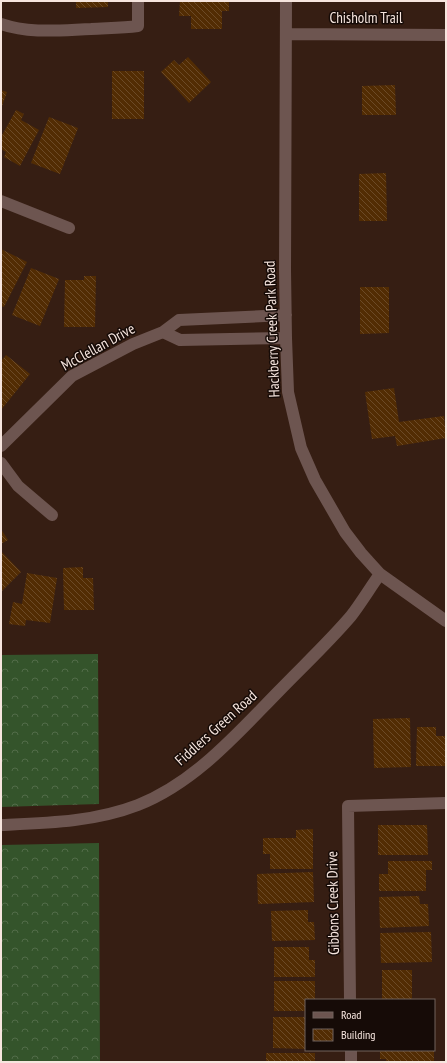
<svg xmlns="http://www.w3.org/2000/svg" width="447" height="1063" font-family="'PT Sans Narrow',sans-serif">
  <style>
    .forest { fill: url(#forest-crowns) }
    .building { fill: url(#building-back-hatch) }
    .lines { fill: none; stroke-linecap: round; stroke-linejoin: round }
    .street { stroke: #6d5550; stroke-width: 12 }
    .labels { text-anchor: middle; stroke-width: 3; stroke-linejoin: round; paint-order: stroke }
    .street-label { font-size: 15px; fill: #f6e5de; stroke: #160b07 }
  </style>
  <defs>
    <pattern id="forest-crowns" width="20" height="18" patternUnits="userSpaceOnUse"><rect width="20" height="18" fill="#34542b"/><path d="M2 6a3 3 0 1 1 6 0M12 15a3 3 0 1 1 6 0" fill="none" stroke="#526c49"/></pattern>
    <pattern id="building-back-hatch" width="6" height="6" patternUnits="userSpaceOnUse"><rect width="6" height="6" fill="#522c03"/><path d="M-1 5l2 2M0 0l6 6M5-1l2 2" fill="none" stroke="#6c4a27"/></pattern>
  </defs>
  <rect width="100%" height="100%" fill="#361e13"/>
  <!-- forest -->
  <path class="forest" d="M98,654L99,804L1,807V655Z
    M99,843L100,1062H1V845Z"/>
  <!-- building -->
  <path class="building" d="M76,1H108V7L76,8Z
    M180,1H229V11H222V29H191V16H179Z
    M188,57L211,82L189,103L161,72L174,60L179,65Z
    M112,71H144V119H112Z
    M395,85L396,115H362V86Z
    M1,90L7,92L1,109Z
    M16,110L24,114L21,120L39,130L20,166L4,157L6,152L1,149V137Z
    M49,117L78,128L60,174L31,163Z
    M386,173L387,221H359V174Z
    M1,249L27,262L4,307L1,306Z
    M31,268L59,279L40,326L12,315Z
    M84,276H96L95,327H64L65,280H84Z
    M360,287H389V333L360,334Z
    M6,355L30,374L1,410V361Z
    M394,388L399,422L444,416L446,438L397,446L395,436L372,439L365,392Z
    M1,529L8,540L1,544Z
    M1,551L21,572L1,592Z
    M83,567V578H93L94,610H64L63,568Z
    M27,573L57,578L50,623L26,620L25,626L9,624L13,602L22,604Z
    M410,718L411,767L374,768L373,719Z
    M417,727H436V736H446V766H416Z
    M378,825H427L428,855H378Z
    M313,829V869H270V854H263V838H296V830Z
    M388,861H432V870H426V891H379V874H388Z
    M313,872L314,902L258,904L257,874Z
    M419,896L420,904H428L429,926L380,928L379,897Z
    M308,910V922H314L315,940L272,941L271,911Z
    M431,932L432,962L381,963L380,933Z
    M274,947H309V960H315V977H274Z
    M382,970H412V1000H382Z
    M274,981H315V1000H306V1011H274Z
    M273,1017H306V1049L273,1048Z
    M380,1050H434V1062H386V1059H380Z
    M266,1053H315V1062H266Z"/>
  <g class="lines">
    <!-- street -->
    <path class="street" d="M286,1L285,270L286,338L288,392L301,448L315,480L345,532L361,553L380,574L446,621
      M1,24C29,34 62,30 91,29C107,28 122,28 138,26V1
      M286,34L446,35
      M1,201L69,228
      M163,332L180,340L286,338
      M1,446L72,376L133,344L163,332L179,320L286,315
      M1,463L18,486L52,515
      M1,825C48,823 94,822 138,805C194,783 236,735 277,693C301,668 328,643 351,616C361,603 370,588 380,574
      M350,1000L348,806L446,803
      M351,1050V1062"/>
  </g>
  <g class="labels">
    <!-- street labels -->
    <g class="street-label">
      <text x="366" y="23">Chisholm Trail</text>
      <text transform="translate(272 329) rotate(-92)" y="5">Hackberry Creek Park Road</text>
      <text transform="translate(98 347) rotate(-29)" y="5">McClellan Drive</text>
      <text transform="translate(216 728) rotate(-42)" y="5">Fiddlers Green Road</text>
      <text transform="translate(333 903) rotate(-91)" y="5">Gibbons Creek Drive</text>
    </g>
  </g>
  <!-- border -->
  <rect width="447" height="1063" fill="none" stroke="#f6e5de" stroke-width="4"/>
  <!-- legend -->
  <rect x="305" y="999" width="130" height="52" fill="#160b07" stroke="#70625d"/>
  <rect x="313" y="1012" width="20" height="6" fill="#6d5550" stroke="#70625d"/>
  <text x="341" y="1019" font-size="12" fill="#f6e5de">Road</text>
  <rect x="313" y="1029" width="20" height="12" fill="url(#building-back-hatch)" stroke="#70625d"/>
  <text x="341" y="1039" font-size="12" fill="#f6e5de">Building</text>
</svg>
